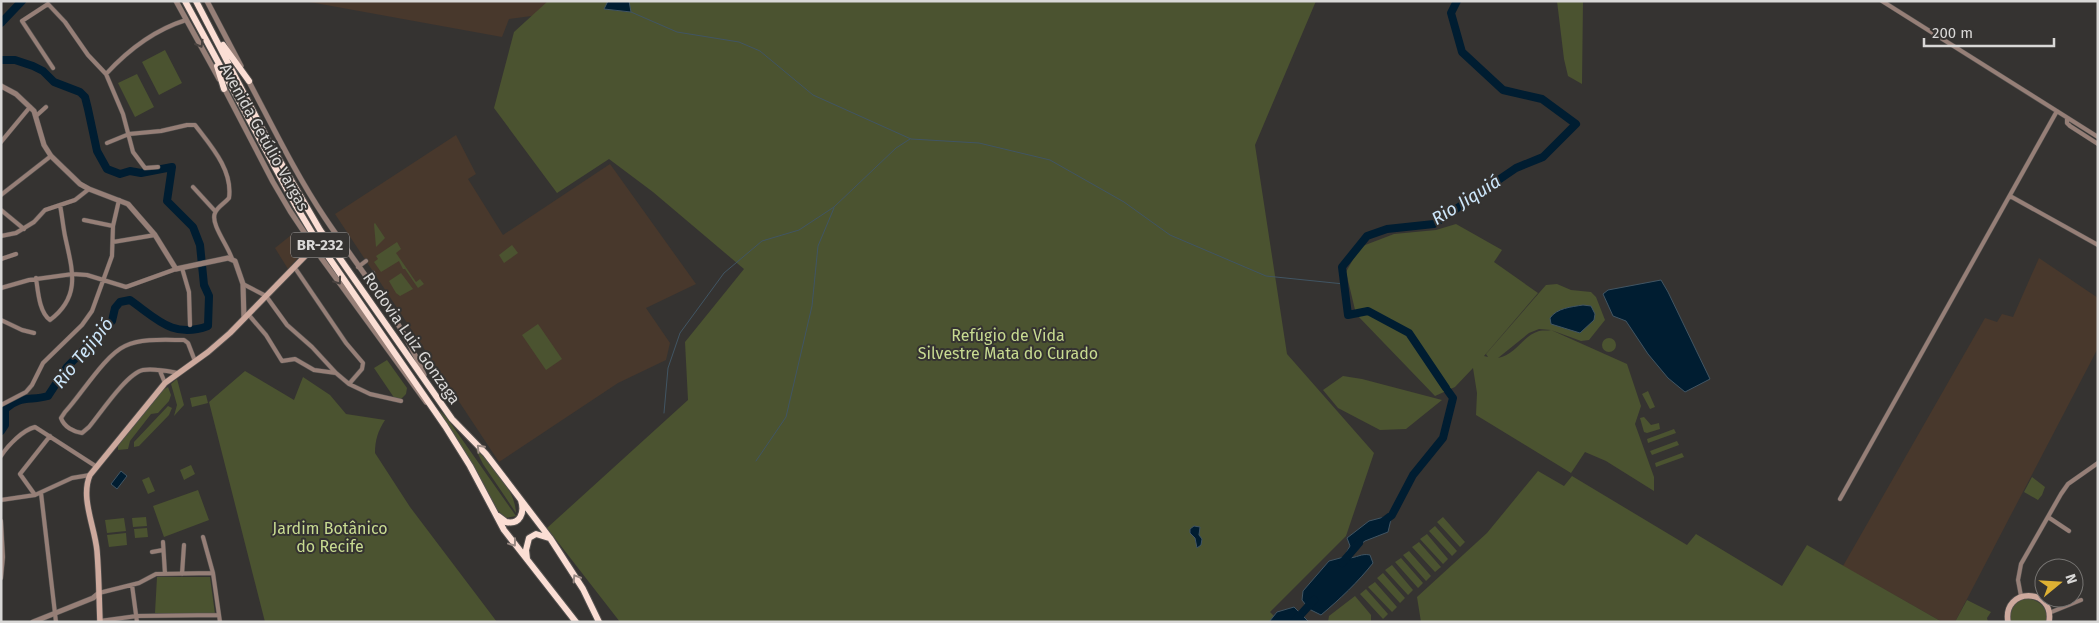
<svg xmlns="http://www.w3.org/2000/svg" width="2099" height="623" font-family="'Fira Sans',sans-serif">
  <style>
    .industrial { fill: #48382c }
    .green { fill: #4b5330; fill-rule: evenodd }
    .water { fill: #001d31; stroke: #415563 }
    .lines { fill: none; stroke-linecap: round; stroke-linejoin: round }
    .stream { stroke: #415563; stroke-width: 1 }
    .river { stroke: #001d31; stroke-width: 8 }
    .minor-casing { stroke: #53514f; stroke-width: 5 }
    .tertiary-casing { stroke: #53514f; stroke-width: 6 }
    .secondary-casing { stroke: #53514f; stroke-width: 7 }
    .trunk-casing { stroke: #53514f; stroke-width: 8 }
    .minor { stroke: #967f77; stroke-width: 4 }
    .tertiary { stroke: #967f77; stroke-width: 5 }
    .secondary { stroke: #cda99d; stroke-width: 5.5 }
    .trunk { stroke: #fbded4; stroke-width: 6 }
    .oneway { stroke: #48423f }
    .oneway2 { stroke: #988882 }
    .labels { text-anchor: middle; stroke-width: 4; stroke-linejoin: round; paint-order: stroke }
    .shield { fill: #353331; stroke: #a8a6a5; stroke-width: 1 }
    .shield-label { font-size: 15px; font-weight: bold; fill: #d9d8d7 }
    .street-label { font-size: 16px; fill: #d9d8d7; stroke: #353331 }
    .park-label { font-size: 16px; fill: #c8db91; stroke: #353331 }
    .water-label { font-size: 18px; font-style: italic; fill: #cde7fb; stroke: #353331 }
  </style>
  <rect width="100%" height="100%" fill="#353331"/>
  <!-- industrial -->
  <path class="industrial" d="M304,1H645L509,19L502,37Z
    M456,135L476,174L468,179L503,235L610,164L696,284L646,308L670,343L666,360L618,383L499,462L335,214Z
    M295,232L303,245V252L288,269L275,248Z
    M2039,258L2098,298V348L1955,622H1942L1843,566L1985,318L1997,322L2002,314L2013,317Z"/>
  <!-- green -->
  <path class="green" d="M548,1H608L605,9L630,12L629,1H1316L1255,145L1287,354L1374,453L1346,536L1270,612L1274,616L1269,622H620L547,528L688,400L685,342L744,269L653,192L609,159L557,193L494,108L514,32Z
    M1557,1H1583L1582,84L1568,76L1564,59Z
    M165,50L182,83L159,95L142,62Z
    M137,74L154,107L135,117L118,83Z
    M375,223L385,238L376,247L374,224Z
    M1456,224L1502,250L1494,262L1538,293L1484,356L1488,357L1486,354L1546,285L1557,284L1571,290L1591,292L1596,297L1605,320L1589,340L1581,341L1551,330L1627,364L1641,406L1635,424L1654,477V491L1606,461L1585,452L1571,473L1476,415L1477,393L1473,368L1455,387L1435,396L1356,314L1346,272L1360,247L1394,234L1436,230ZM1539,329L1551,330C1548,331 1543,330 1539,331C1522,336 1516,355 1498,358L1529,333Z
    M397,242L401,249L396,253L416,282L420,279L424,284L418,288L405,269H403L399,261L381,272L374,262L378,259L376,256Z
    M512,245L518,253L504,263L499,255Z
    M401,273L413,289L400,296L396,293L389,281Z
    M538,324L562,359L546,370L522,335Z
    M1602 345a7 7 0 1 1 14 0a7 7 0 1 1-14 0Z
    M387,360L407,388L406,394L400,400L395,399L374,368Z
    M245,371L294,400L303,377L330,395L346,414L385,420C378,431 375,440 375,453L410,507L497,622H265L209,402Z
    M1343,376L1362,379L1442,400L1406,429L1380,430L1338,408L1323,390Z
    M177,379L184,405L174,416L177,405L171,384Z
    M168,387L171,395L169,401L158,413L151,414L130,441L128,449L118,450V446L161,391Z
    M1648,391L1655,407L1650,409L1642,394Z
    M206,395L208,403L192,407L190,398Z
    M168,406L172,408L169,415L139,446L134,447V442Z
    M439,410L447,418L516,516L506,518L494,507Z
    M1644,417L1651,425L1659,423L1660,429L1647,433L1644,432L1640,418Z
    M1674,429L1676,433L1648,443L1647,439Z
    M1677,441L1679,445L1652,455L1650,451Z
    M473,444C488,463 515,487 516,513L483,464Z
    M1682,453L1684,457L1656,467L1655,463Z
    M191,465L195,474L184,480L180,470Z
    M1538,471L1564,486L1572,476L1687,545L1696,534L1782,586L1807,545L1942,622H1421L1417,597L1487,533Z
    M149,477L155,491L148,494L142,480Z
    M2032,477L2045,487L2042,495L2038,500L2024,492Z
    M198,490L209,520L164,537L153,506Z
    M146,517L147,526L133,527L132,518Z
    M1443,517L1465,542L1460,547L1437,522Z
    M124,518L126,531L107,533L105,520Z
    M1435,526L1457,551L1452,556L1429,531Z
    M147,528L148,537L135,538L134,529Z
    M126,533L127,545L109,547L107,535Z
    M1427,534L1448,559L1443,564L1420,539Z
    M1419,542L1441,567L1435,572L1412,547Z
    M1409,551L1431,576L1426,581L1403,555Z
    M1401,558L1423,583L1418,588L1395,562Z
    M1392,565L1413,590L1408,595L1385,570Z
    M1383,573L1405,598L1400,603L1377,578Z
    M157,577H210L215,614L155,613Z
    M1375,582L1397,607L1392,612L1368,587Z
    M1366,589L1388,614L1383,619L1360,594Z
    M1355,596L1371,615V622H1328L1329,616Z
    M2025,598C2039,600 2049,606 2046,622H2011C2009,610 2014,602 2025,598Z
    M1967,600L1991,612L1987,618L1988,622H1955Z"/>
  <!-- water -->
  <path class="water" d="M608,1H629L631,12L604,9Z
    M1661,280L1668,292L1710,379L1685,392L1668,378L1648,354L1626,321L1613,316L1603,294L1608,290Z
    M1583,305L1591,306L1595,314L1594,320L1580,333L1551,324L1550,318C1557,308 1571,307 1583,305Z
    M121,471L127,476L117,489L111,484Z
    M1392,515L1388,532L1365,541L1349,553L1348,558C1357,558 1361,553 1370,555L1373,563C1358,582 1340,599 1321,615L1309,609L1302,600L1303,591L1329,561L1344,557L1350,546L1347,538L1369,521Z
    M1194,526L1200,527L1199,535L1202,539L1201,545L1197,548L1195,538L1190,533V529Z
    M1294,607L1309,622H1269L1277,612Z"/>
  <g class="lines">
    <!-- stream -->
    <path class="stream" d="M631,12L677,32L739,42L760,51L813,95L911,139L979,143L1050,160L1124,202L1170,235L1266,276L1344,284
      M664,413L668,368L680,333L724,273L762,241L799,230L834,207L896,148L910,139
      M756,461L786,417L812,306L818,246L834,208"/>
    <!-- river -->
    <path class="river" d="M1,23L22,1
      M1,60H15L33,66L43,71L54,82L80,92L85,97L88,109L97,151L107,169L120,174L130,171L141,173L172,167L167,201L193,227L200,245L204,285L209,296L208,326C173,339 157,319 130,300L120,302L115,308L112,321L67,367L48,396C31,401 20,395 5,409V425L1,431
      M1446,388L1409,333L1368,311L1348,315L1342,267L1367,236L1387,229L1434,224L1516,168L1543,157L1576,124L1542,99L1503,90L1462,52L1451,13L1457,1
      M1384,521L1392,515L1413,475L1443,438L1453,398L1448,391
      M1342,563L1359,543
      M1294,622L1314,600"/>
    <!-- minor casing -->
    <g class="minor-casing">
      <path id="minor" d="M1882,1L2098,137
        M53,68L22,21L48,4L65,22L88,55L106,74L123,114L133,152L145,168L158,167
        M106,74C129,49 154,30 186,20
        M36,116L46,107
        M2067,118V123L2070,126L2098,144
        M1,142L30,107
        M107,143L129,134L161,131L187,125H195C211,146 233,170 229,198C225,203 217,207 215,213C210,224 229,247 232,259
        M193,187L215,211
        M1,195L51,156
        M2010,196L2098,245
        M1,210L24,229
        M84,220L113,226
        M1,236L16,233L34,222L45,210L75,200L89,189
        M113,242L155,235
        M1,259L16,254
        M358,267L366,261
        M182,268L189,292L190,325
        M295,268L346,343L363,363L362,369L349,384
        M365,277L373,273
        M36,278C38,291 39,312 50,320C82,296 72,269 65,236C63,226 62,215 60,205
        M243,284L266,296L287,325L312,347L336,373
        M1,288L29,280L73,274L87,275L126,287L176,269
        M248,314L266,335L282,361L295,359L314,370L336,373L349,384L370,394L401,401
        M1,320L22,330L34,333
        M160,371L165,383
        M178,373C167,371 154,368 143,370C127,373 100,414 89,427L82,433C74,432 64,427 61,418L65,412C81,395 105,355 125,346C142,338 166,340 184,340L188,343L195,361
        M1,405L26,392L32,385L43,363L82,325L92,311L112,256L113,226L119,200
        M1,456C8,445 23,430 35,427L97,467
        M41,493L56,622
        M35,495L20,474L50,436
        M1840,499L2057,111
        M1,500L35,495L72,478L90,475
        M2048,517L2069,531
        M1,521L3,557L1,578
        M203,537L213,573L220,622
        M163,542L165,574
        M152,552L163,550
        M182,574L184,545
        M132,585L137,622
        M99,593L139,583L156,574L213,573
        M2021,596L2018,580L2021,564L2061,494L2068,484L2098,463
        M2049,613L2081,600
        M100,621L137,616L218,615"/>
    </g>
    <!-- tertiary casing -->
    <g class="tertiary-casing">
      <path id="tertiary" d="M176,1L219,79
        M207,1L241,66
        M247,78C272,125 295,173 325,218C359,269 401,318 424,375
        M1,86L16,94L34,111L44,145L51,156L80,184L89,189L128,204L155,235L176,269L228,258L235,261L243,284L244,319
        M223,86L273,182L290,211L322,259L426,402
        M33,622L93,598L99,593"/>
    </g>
    <!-- secondary casing -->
    <g class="secondary-casing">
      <path id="secondary" d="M100,622C99,598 99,575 97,551C95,527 80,498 90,475L165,383L208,352L230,333L314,247
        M2008,622C2002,587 2055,587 2049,622"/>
    </g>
    <!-- trunk casing -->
    <g class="trunk-casing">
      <path id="trunk" d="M185,1L296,206L314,236L445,426L470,466L504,530L576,622
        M196,1L270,144L320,230L452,419L486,454L550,538L583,589L599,622
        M223,45L249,81
        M217,66L224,89
        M498,516L506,522C520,525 525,513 521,500
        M527,559L526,550L529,538L536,534L549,538"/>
    </g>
    <!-- minor -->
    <use href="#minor" class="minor"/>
    <!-- tertiary -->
    <use href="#tertiary" class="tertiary"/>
    <!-- secondary -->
    <use href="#secondary" class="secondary"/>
    <!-- trunk -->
    <use href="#trunk" class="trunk"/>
  </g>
  <!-- one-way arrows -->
  <defs><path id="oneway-chevron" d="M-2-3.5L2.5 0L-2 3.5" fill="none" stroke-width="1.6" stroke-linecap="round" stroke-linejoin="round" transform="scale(1.25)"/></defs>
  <g class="oneway">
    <use href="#oneway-chevron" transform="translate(200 44) rotate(60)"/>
    <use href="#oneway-chevron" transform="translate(338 281) rotate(54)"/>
  </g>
  <g class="oneway2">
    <use href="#oneway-chevron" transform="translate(480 448) rotate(-133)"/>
    <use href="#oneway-chevron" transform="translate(513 543) rotate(53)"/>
    <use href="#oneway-chevron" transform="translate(576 578) rotate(-122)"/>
  </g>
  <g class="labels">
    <!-- shield labels -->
    <rect class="shield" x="291" y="232.5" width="58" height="25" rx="4"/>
    <g class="shield-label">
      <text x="320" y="250">BR-232</text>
    </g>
    <!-- street labels -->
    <g class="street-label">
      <text transform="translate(265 137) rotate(61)" y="6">Avenida Getúlio Vargas</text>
      <text transform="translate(412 338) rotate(55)" y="6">Rodovia Luiz Gonzaga</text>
    </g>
    <!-- park labels -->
    <g class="park-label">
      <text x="1008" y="341">Refúgio de Vida<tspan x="1008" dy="18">Silvestre Mata do Curado</tspan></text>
      <text x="330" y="534">Jardim Botânico<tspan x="330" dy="18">do Recife</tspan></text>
    </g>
    <!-- water labels -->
    <g class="water-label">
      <text transform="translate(1466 200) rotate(-32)" y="6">Rio Jiquiá</text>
      <text transform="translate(83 353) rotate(-51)" y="6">Rio Tejipió</text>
    </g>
  </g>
  <!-- border -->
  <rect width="2099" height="623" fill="none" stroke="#d9d8d7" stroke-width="5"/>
  <!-- north arrow -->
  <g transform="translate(2059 583) rotate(72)"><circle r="24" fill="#353331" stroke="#777573"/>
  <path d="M0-4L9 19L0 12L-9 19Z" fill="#deb133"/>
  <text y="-8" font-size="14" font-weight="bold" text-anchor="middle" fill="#d9d8d7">N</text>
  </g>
  <!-- scale -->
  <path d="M1924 38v8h130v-8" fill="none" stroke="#d9d8d7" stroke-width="2.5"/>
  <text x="1932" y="38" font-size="15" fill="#d9d8d7" stroke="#353331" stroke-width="4" paint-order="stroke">200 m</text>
</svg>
